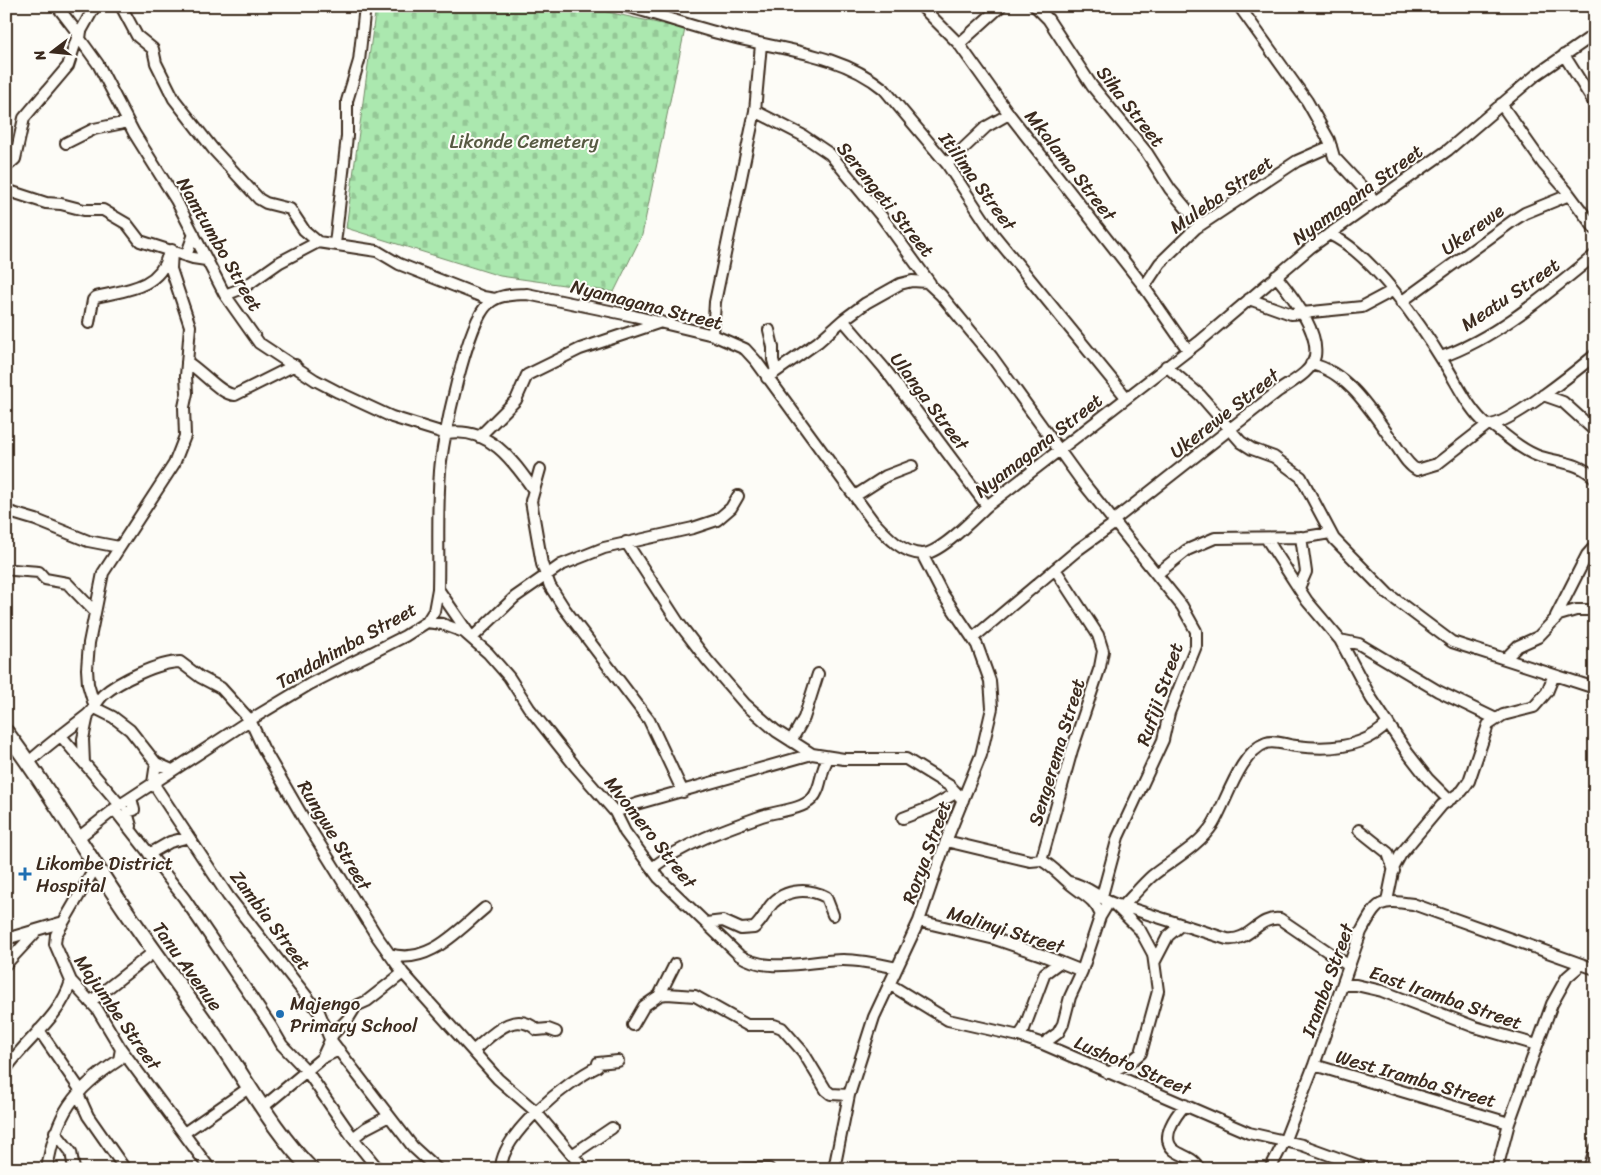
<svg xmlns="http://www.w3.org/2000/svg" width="1601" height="1175" font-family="Sriracha,sans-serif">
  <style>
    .cemetery { fill: url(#cemetery-stones); stroke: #738966 }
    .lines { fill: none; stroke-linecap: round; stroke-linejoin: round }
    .street-casing { stroke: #3b2a1e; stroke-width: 14 }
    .secondary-casing { stroke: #3b2a1e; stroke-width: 18 }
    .street { stroke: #fdfcf7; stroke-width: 10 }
    .secondary { stroke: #fdfcf7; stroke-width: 14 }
    .poi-dot { fill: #1f6fb2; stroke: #fdfcf7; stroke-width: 2 }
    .labels { text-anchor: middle; stroke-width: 4; stroke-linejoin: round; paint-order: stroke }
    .street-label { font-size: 19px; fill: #3b2a1e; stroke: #fdfcf7 }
    .park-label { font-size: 19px; fill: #575a42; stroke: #fdfcf7 }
    .poi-label { font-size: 19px; fill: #3b2a1e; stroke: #fdfcf7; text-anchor: start }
  </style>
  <defs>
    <pattern id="cemetery-stones" width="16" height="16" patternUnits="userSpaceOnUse" patternTransform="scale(1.25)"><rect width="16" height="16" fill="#abe8af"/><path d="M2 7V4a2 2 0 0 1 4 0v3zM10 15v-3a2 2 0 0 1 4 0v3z" fill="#94c796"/></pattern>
  </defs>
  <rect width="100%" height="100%" fill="#fdfcf7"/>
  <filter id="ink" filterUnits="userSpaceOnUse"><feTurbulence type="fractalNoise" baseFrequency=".02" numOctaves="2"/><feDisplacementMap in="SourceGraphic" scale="10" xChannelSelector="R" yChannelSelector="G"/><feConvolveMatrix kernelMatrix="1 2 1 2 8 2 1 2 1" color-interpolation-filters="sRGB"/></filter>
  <g filter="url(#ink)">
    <!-- cemetery -->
    <path class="cemetery" d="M376,6H580L685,29L642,235L614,292L500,276L346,228Z"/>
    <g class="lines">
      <!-- street casing -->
      <g class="street-casing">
        <path id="street" d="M57,6L80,36
          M95,6L81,31L80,39L98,64L134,133L176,200L225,295L259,343L315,380L338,392L392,417L447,434
          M121,6L137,36L153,49L156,63L174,99L213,149L259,199L266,203L290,209L304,230L318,242
          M625,6C659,15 691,26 725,35C779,50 839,52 884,89L947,164L994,235L1126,397
          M921,6L959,44L1009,114L1142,284L1188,350
          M1035,6L1048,19L1092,86L1147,153L1170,189L1191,214L1202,224
          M1239,6L1307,101L1329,140L1334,157L1375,201
          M959,44L1001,6
          M1564,55L1595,104
          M1501,104L1544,165L1566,190L1595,229
          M755,111L802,135L830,154L882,217L930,283
          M66,143L94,129L128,122
          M947,164L986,127L1009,114
          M6,167L15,159L24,118L68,66L78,35
          M6,190L46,203L61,204L84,210H103L127,224L140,241L193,258L206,260
          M1329,234C1372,253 1421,325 1446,366C1458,385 1469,410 1487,425C1507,427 1577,370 1595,355
          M335,244L347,136V101L359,61L365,6
          M186,256L194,234
          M1144,287L1160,263L1196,228L1297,161L1331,146
          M225,295L243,288L280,262L318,242L377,251L399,264L483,297L495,299
          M1249,299L1291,314L1302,313
          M1401,302L1514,220L1525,213L1569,195
          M1302,313L1362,307L1392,291
          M843,320L884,368L987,506
          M89,323L93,300L96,297C124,290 159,289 168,255
          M769,330L773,347V360L776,371
          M713,335L715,302L755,111L761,44
          M1441,357C1498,337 1548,293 1595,255
          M187,362C201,370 221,395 235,395L295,365
          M1311,364C1349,372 1373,414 1394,443C1401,452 1407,465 1417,470L1437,464L1487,425
          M1166,366L1200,395L1241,442L1252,449L1274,457L1301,477L1334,539L1388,594L1452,642L1595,688
          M767,378L818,342L843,320L866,303L900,284L912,281L927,282L941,295L992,357L1080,479L1182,606L1196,631V646L1169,713L1163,740L1118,837L1102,896
          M1543,395L1563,402L1595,431
          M1492,425C1506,436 1524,452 1541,457C1561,463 1579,462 1595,478
          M447,433C489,427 512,459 533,489
          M479,437L516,400L527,375L580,349L661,322
          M540,469L531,501L542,564L550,586L564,608L649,720L683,792
          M855,496L886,476L912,466
          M6,511L36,520L88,541L119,547
          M1113,521C1168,478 1222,435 1277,392C1289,383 1312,373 1315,356C1319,331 1291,294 1276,276
          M1266,538L1307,601L1340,640L1371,698L1407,752L1428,779L1448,799
          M626,542L678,622L707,660L745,704L776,731L812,754L844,759H906L950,786L963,800
          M13,570L39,572L45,579L67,583L95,612
          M1157,574L1187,550L1215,538L1306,537L1330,533
          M1299,588L1306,572L1301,537
          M438,589L469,634
          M1556,616L1587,555L1595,546
          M427,622L442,624L464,632L488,653L509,677L529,708L575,766L615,812L625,832L659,878L739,955C769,975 809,960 843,960C861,960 879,964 897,968
          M473,637L515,597L561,565L604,548L693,528L717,520L731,508L738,496
          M973,638L1079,549L1115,523
          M1340,640L1359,644L1438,691L1496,719
          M1505,659L1518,646L1538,637L1559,615L1576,610H1595
          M60,735L120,805
          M791,741L804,718L818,674
          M29,762C47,745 67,731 86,716C94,710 96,702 103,695C119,681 159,662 180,662L200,677L221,688L250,720L263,748L304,819L376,935L403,973L498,1079L535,1111L584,1169
          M84,763L83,739L88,715
          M156,763L153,783L228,896L319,1012L330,1039L413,1147L437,1169
          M172,770L156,763L130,730L113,717L95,708L88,684L87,669L89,643L103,573L174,464L185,436L184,407L187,393L186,376L190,326L171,269L172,250
          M114,809L184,898L271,1026L282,1045L306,1070L353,1138L378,1169
          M615,812L636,804L812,754
          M903,818L929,808L956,793
          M131,826L127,812L134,810L131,798
          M1359,830L1388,853L1394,871
          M78,838L120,805L250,720L310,684L405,636L427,622L434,611L438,589C439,550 437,510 440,471C442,440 467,322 488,304C499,294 513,295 527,294L634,316L713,335L745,349L756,361L872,520C885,534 901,553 922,554C940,554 974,518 987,506L1199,342L1311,247L1448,150L1536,75L1595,34
          M946,841L1030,861L1041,860L1044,851L1072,750L1100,667L1103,651L1098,635L1055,569
          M149,854L170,842L189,837
          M1041,860C1054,867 1062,878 1074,887C1087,897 1095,900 1101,915
          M96,866L56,935L55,944L71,981L97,1009L121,1049L210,1169
          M652,868C683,844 725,829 762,816C777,811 801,810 812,799C822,789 820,769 829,757
          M1069,882C1091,886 1105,905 1123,906L1227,939C1250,942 1258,916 1280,919L1349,966
          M1387,901L1394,867L1401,854L1442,805L1462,791L1469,781L1488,725L1503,715L1534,707L1547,692L1554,675
          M1123,906C1133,896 1142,885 1152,876C1172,860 1199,846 1213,824C1226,803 1240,752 1266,743C1275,740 1286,745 1296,746C1327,750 1365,748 1388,723
          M919,921L995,939L1042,955L1082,971
          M706,923L723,921L741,929L754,928C761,922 764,916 768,909C781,889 807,887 826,897L833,915
          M6,939L60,923
          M389,954C428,966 457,931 485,908
          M1155,961L1168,936L1181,925
          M6,964L34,934
          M889,984L948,1020L1019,1036L1043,1044L1249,1133L1302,1145L1368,1169
          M1343,985H1356L1382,991L1475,1027L1537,1045
          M659,996L675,964
          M90,1002L155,951
          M633,1025L644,1006L660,995L667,994L695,996L747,1025H774L782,1028L803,1052L826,1090L831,1094L849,1095
          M39,1030L81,1091
          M1019,1036L1024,1029L1045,973L1060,962
          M1043,1044L1058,1033L1063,1024L1070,997L1082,971L1100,917L1109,902
          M474,1050C492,1035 514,1009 537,1030L548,1029L556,1032
          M322,1058L333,1034L348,1019L356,1006L367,1001L403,973
          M1314,1065L1509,1123
          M6,1069C27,1038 60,1018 71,981
          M1108,1073L1129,1063L1141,1053L1158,991L1153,954L1140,930L1115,905
          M78,1094L88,1116L125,1169
          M1185,1105C1176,1115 1159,1138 1174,1150C1183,1157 1194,1157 1199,1169
          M262,1108L322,1058L339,1050
          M55,1132L71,1152L74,1169
          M184,1133L250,1087
          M353,1138L366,1128L389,1116
          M572,1155L612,1128
          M47,1169C56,1114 73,1090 119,1060L121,1049
          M501,1169C501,1134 568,1081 597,1067L598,1063L618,1061
          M745,1169H769
          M834,1169L849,1095L874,1017L919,921L946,841L981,755L992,708L990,681L977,645L942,593L922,554
          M1270,1169L1284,1142L1314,1065L1361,932C1378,901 1379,899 1413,904L1595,969
          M1497,1169L1509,1123L1552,1004L1567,977L1581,965
          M1589,1169L1595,1149"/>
      </g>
      <!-- secondary casing -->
      <g class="secondary-casing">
        <path id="secondary" d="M6,732C49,789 85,852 126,911C156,955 188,997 218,1040C248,1083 274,1132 311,1169"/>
      </g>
      <!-- street -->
      <use href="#street" class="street"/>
      <!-- secondary -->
      <use href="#secondary" class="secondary"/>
    </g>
  </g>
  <!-- markers -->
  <g class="poi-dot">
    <path d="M22.5 866.5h5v5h5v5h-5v5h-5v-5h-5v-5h5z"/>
    <circle cx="280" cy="1014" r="5"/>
  </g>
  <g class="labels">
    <!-- street labels -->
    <g class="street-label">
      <text transform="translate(1131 106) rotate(52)" y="7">Siha Street</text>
      <text transform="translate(1071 165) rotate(52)" y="7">Mkalama Street</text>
      <text transform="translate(978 181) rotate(54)" y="7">Itilima Street</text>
      <text transform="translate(1221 194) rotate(-35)" y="7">Muleba Street</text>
      <text transform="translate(1357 194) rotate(-36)" y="7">Nyamagana Street</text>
      <text transform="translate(886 199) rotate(51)" y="7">Serengeti Street</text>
      <text transform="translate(1472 229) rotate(-36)" y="7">Ukerewe</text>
      <text transform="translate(220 244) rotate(60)" y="7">Namtumbo Street</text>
      <text transform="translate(1510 294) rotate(-34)" y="7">Meatu Street</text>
      <text transform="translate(647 304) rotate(14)" y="7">Nyamagana Street</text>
      <text transform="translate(930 401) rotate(53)" y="7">Ulanga Street</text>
      <text transform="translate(1224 413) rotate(-38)" y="7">Ukerewe Street</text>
      <text transform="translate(1038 445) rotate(-38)" y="7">Nyamagana Street</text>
      <text transform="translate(346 645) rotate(-29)" y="7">Tandahimba Street</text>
      <text transform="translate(1159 694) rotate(-71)" y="7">Rufiji Street</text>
      <text transform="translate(1056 752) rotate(-73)" y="7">Sengerema Street</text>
      <text transform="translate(651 832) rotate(52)" y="7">Mvomero Street</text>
      <text transform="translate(335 835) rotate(59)" y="7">Rungwe Street</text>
      <text transform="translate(926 852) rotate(-70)" y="7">Rorya Street</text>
      <text transform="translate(271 920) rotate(53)" y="7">Zambia Street</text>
      <text transform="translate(1006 929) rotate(17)" y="7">Malinyi Street</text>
      <text transform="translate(188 966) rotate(54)" y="7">Tanu Avenue</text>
      <text transform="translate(1327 980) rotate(-70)" y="7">Iramba Street</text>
      <text transform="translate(1446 997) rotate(19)" y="7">East Iramba Street</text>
      <text transform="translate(118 1012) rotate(55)" y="7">Majumbe Street</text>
      <text transform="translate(1133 1065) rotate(23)" y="7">Lushoto Street</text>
      <text transform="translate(1416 1078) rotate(16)" y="7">West Iramba Street</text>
    </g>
    <!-- park labels -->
    <g class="park-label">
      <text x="524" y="148">Likonde Cemetery</text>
    </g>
    <!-- poi labels -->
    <g class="poi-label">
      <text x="36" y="870">Likombe District<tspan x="36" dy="22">Hospital</tspan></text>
      <text x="290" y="1010">Majengo<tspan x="290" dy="22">Primary School</tspan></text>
    </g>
  </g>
  <!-- margin -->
  <rect width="1601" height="1175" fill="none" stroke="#fdfcf7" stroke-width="25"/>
  <rect x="12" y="12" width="1576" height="1150" fill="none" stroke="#3b2a1e" stroke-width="2" filter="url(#ink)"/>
  <!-- north arrow -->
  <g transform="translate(52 52) rotate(254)" stroke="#fdfcf7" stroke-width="4" paint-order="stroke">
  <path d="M0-4L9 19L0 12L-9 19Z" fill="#3b2a1e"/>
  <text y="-8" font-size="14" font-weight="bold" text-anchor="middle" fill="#3b2a1e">N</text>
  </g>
</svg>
